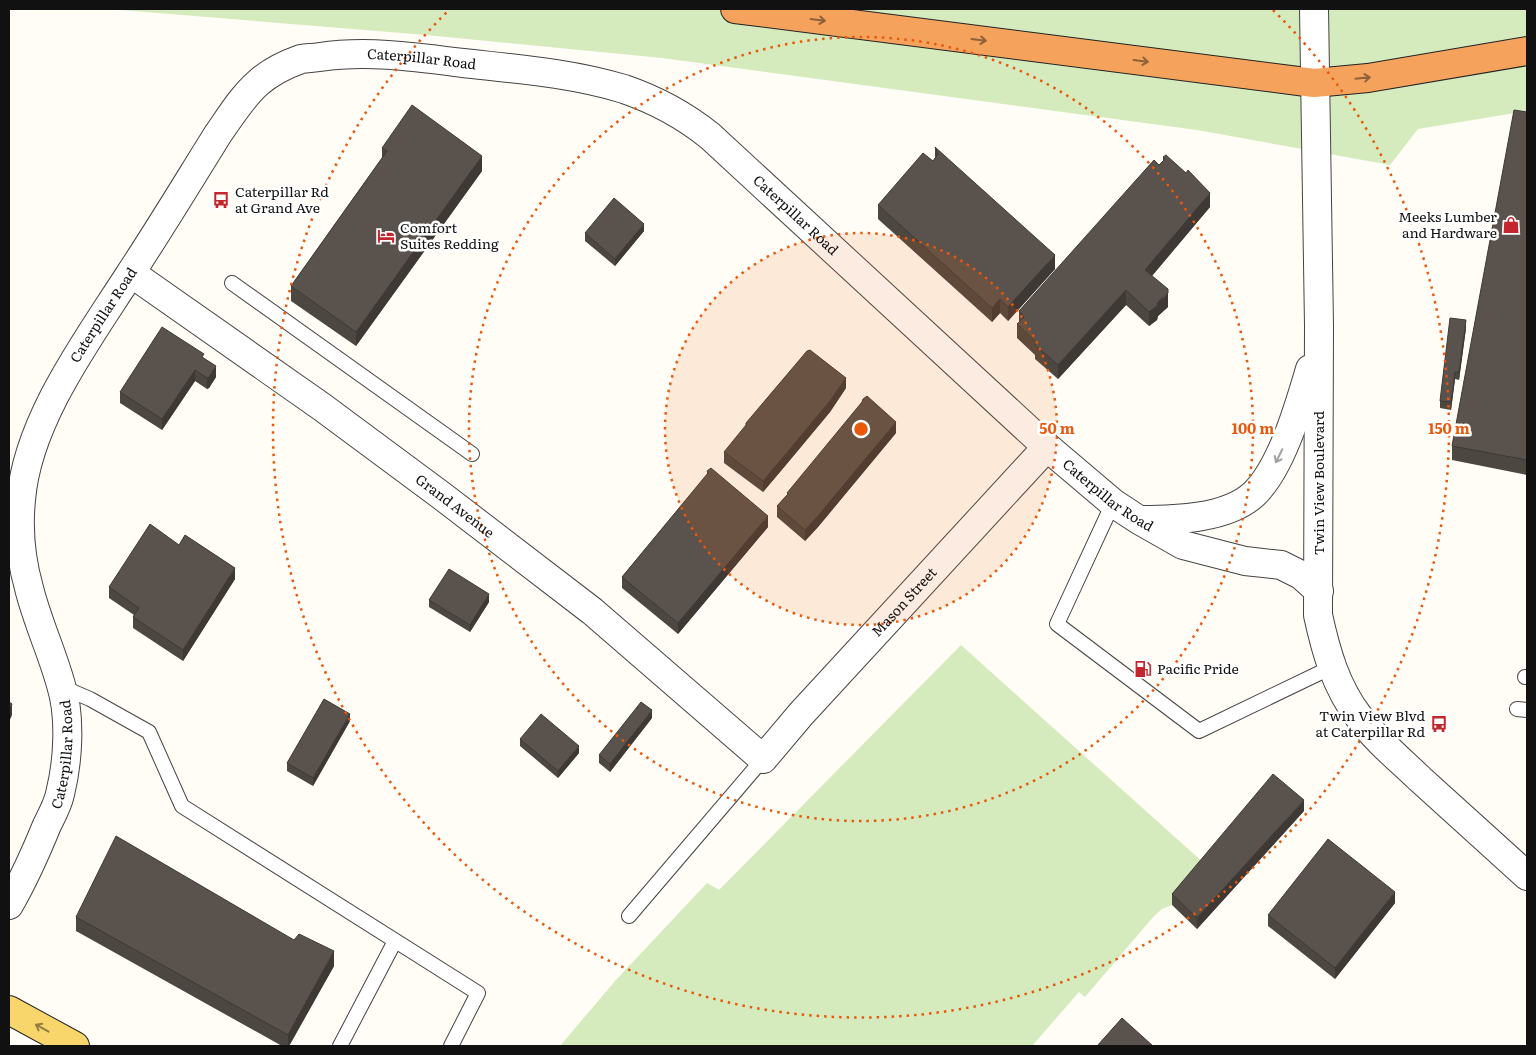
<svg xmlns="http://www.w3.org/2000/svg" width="1536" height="1055" font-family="Literata,serif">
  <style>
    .grass { fill: #d5ebbd }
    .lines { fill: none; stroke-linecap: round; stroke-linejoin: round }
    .service-casing { stroke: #444; stroke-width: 16 }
    .minor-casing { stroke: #444; stroke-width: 30 }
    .tertiary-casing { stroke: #444; stroke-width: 30 }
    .primary-casing { stroke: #222; stroke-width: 30 }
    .motorway-casing { stroke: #222; stroke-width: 30 }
    .service { stroke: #fff; stroke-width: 14 }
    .minor { stroke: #fff; stroke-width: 28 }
    .tertiary { stroke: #fff; stroke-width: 28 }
    .primary { stroke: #f9d66b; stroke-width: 28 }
    .motorway { stroke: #f5a25d; stroke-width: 28 }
    .wall { fill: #4d4742 }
    .shaded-wall { fill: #3f3936 }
    .building { fill: #5a524d; stroke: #3f3936 }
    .oneway { stroke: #8e613b }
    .oneway2 { stroke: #a0a0a0 }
    .oneway3 { stroke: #917d42 }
    .ring { fill: none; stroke: #e8590c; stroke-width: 2.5; stroke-dasharray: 2.5 5 }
    .labels { text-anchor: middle; stroke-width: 5; stroke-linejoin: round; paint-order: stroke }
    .street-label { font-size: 14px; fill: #111; stroke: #fff }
    .poi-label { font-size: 14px; fill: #111; stroke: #fff; text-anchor: start }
    .centre { fill: #e8590c; stroke: #fff; stroke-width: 2.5 }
    .ring-label { font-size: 15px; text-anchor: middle; font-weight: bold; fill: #e8590c; stroke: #fff; stroke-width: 5; stroke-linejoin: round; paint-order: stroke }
  </style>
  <rect width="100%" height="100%" fill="#fffdf5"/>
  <!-- grass -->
  <path class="grass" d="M109,9H1527V111L1418,129L1390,165L1197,130L662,58L426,35Z
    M961,645L1206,865L1172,905L1162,909L1154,916L1085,997L1079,992L1032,1046H560L615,981L707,883L719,890Z"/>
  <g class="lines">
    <!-- service casing -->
    <g class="service-casing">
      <path id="service" d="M232,283L472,454
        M1113,503L1057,624L1199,731L1332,667
        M1525,677H1527
        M62,687L90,699L149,732L182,806L478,993L451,1046
        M1517,709L1527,710
        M629,916L763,759
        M340,1046L395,941"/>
    </g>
    <!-- minor casing -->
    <g class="minor-casing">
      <g id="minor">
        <path id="s1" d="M131,273L322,407L442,496L592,611L763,759L801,714L1047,447"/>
      </g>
    </g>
    <!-- tertiary casing -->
    <g class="tertiary-casing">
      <g id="tertiary">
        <path d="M1314,9L1319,326L1318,615C1326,652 1336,687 1359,717C1376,740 1399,759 1420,779C1456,812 1492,844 1527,876"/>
        <path d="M1141,520C1175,520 1227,519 1254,494C1282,467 1299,406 1310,369"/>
        <path id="s2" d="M9,905C24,879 36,852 47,825C52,815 58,804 60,794C68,762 71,717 61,685C52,652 37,621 29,588C21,560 18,530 21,500C27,422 86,342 128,277C159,230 188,182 218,134C230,117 242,97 258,83C269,73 287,64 301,59C307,58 314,58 320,57C367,50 416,57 463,63C517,69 572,73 624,89C656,100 684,115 710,136L1047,447L1113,503L1139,520L1183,545L1245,561L1281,565L1301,575L1319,591"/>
      </g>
    </g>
    <!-- primary casing -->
    <g class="primary-casing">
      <path id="primary" d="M9,1010L75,1046"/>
    </g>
    <!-- motorway casing -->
    <g class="motorway-casing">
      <path id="motorway" d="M735,9L1314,83L1368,78L1527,51"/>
    </g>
    <!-- service -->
    <use href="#service" class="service"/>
    <!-- minor -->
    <use href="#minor" class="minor"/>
    <!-- tertiary -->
    <use href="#tertiary" class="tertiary"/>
    <!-- primary -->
    <use href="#primary" class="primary"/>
    <!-- motorway -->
    <use href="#motorway" class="motorway"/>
  </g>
  <!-- wall -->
  <path class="wall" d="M1527,112V475L1452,460V446Z
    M935,147L1055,269L1008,321L1000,313L992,322L878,219V205L933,161L935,158Z
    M382,148L482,171L356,346L291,301V286L382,158Z
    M1163,157L1210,207L1152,276L1168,307L1158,316L1157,320L1149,326L1126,305L1058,379L1035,359V355L1017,338V324L1019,322V311L1159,165L1163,161Z
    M644,231L615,266L585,241V233Z
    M1466,328L1459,380L1455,379L1451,410L1440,408V401Z
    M204,358L216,377L209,388L207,389L195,381L162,430L120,403V392Z
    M846,388L830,412L785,466L763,492L724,463V452Z
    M896,433L818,527L805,541L777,517V506L787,495V493Z
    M707,471L768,527L678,634L622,588V577L707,475Z
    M179,545L235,579L183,661L133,628V617L134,615L109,598V587Z
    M429,600L489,602L470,632L429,607Z
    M652,718L610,772L599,763V755Z
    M350,721L313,786L287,771V763Z
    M520,739L579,753L558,778L520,746Z
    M1304,811L1197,929L1172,905V894Z
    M1395,903L1335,979L1268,926V915Z
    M76,917L334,966L289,1046H282L76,931Z"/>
  <!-- shaded-wall -->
  <path class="shaded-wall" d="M482,156V171L356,346V332Z
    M1210,193V207L1145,284V270Z
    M644,224V231L615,266V259Z
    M1055,255V269L1008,321V307Z
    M1126,290V305L1058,379V365Z
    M1168,293V307L1158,316L1157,320L1149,326V312Z
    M1000,299V313L992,322V308Z
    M1466,320V328L1459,380V372Z
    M216,366V377L209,388L207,389V378Z
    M195,370V381L162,430V419Z
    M1455,372V379L1451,410V402Z
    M846,378V388L830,412L785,466L763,492V481Z
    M896,422V433L818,527L805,541V530Z
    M768,516V527L678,634V623Z
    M235,568V579L183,661V650Z
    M489,594V602L470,632V625Z
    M12,704V715L9,722V711Z
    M652,710V718L610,772V764Z
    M350,714V721L313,786V778Z
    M579,746V753L558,778V771Z
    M1304,800V811L1197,929V918Z
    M1395,892V903L1335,979V968Z
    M334,951V966L289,1046H288V1035Z"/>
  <!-- building -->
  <path class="building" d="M412,105L482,156L356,332L291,286L387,151L382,148Z
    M1514,110L1527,112V460L1452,446Z
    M935,147L1055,255L1008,307L1000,299L992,308L878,205L923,153L933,161L938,154Z
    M1166,155L1186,173L1188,170L1210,193L1145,270L1168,289V293L1158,302L1157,306L1149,312L1126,290L1058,365L1035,345L1037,343L1017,324L1024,317L1019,311L1154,160L1159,165L1165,159L1163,157Z
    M614,198L644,224L615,259L585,233Z
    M1450,318L1466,320L1459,372H1455L1451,402L1440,401Z
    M162,327L204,354L202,357L216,366L209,377L207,378L195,370L162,419L120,392Z
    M810,350L846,378L830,401L785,455L763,481L724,452L746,425V423L807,351Z
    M867,396L896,422L818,516L805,530L777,506L788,494L787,493L862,402L863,399Z
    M711,468L768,516L678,623L622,577L708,473L707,471Z
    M150,524L179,545L185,535L235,568L183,650L133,617L139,608L109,587Z
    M449,569L489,594L470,625L429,600Z
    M324,699L350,714L313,778L287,763Z
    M9,702L12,704L9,711Z
    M641,702L652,710L610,764L599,755Z
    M541,714L579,746L558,771L520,739Z
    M1273,774L1304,800L1197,918L1172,894Z
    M116,836L294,940L299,934L334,951L288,1035L76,917Z
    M1328,839L1395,892L1335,968L1268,915Z
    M1122,1018L1153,1046H1097Z"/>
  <!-- one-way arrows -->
  <defs><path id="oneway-shaft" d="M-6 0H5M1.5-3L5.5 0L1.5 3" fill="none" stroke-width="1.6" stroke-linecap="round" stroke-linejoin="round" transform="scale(1.25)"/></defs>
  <g class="oneway">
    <use href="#oneway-shaft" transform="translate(818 20) rotate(7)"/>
    <use href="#oneway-shaft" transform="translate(979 40) rotate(7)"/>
    <use href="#oneway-shaft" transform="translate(1141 61) rotate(7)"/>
    <use href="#oneway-shaft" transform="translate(1363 78) rotate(-6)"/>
  </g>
  <use class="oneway2" href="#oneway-shaft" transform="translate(1279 456) rotate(116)"/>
  <use class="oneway3" href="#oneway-shaft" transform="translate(42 1028) rotate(-151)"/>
  <!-- distance rings -->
  <circle cx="861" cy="429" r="196" fill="#e8590c" fill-opacity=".12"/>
  <g class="ring">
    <circle cx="861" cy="429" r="196"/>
    <circle cx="861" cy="429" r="392"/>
    <path d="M1273 10A588 588 0 1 1 449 10"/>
  </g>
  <!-- icons -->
  <defs>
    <g id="bus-bare" transform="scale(1.35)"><path d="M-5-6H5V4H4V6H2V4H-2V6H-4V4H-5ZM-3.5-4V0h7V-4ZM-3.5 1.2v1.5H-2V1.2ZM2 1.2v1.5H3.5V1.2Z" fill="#c4262e" stroke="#fff" stroke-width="2.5" paint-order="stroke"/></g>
    <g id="shop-bare" transform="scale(1.35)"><path d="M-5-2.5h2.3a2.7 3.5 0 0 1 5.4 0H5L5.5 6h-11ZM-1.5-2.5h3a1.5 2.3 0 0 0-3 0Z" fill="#c4262e" stroke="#fff" stroke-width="2.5" paint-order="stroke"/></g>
    <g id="hotel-bare" transform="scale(1.35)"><path d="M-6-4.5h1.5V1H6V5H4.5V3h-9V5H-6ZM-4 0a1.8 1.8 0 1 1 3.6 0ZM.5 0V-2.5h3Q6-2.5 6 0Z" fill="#c4262e" stroke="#fff" stroke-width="2.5" paint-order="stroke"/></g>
    <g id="fuel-bare" transform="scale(1.35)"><path d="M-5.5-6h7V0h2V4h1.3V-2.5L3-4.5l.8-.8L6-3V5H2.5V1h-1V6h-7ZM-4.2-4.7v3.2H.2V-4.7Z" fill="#c4262e" stroke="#fff" stroke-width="2.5" paint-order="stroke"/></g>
  </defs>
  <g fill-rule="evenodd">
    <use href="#bus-bare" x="221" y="200"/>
    <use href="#shop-bare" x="1511" y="225"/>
    <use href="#hotel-bare" x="386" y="236"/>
    <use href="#fuel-bare" x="1143" y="669"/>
    <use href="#bus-bare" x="1439" y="724"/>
  </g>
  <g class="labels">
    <!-- street labels -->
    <g class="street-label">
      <text dy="5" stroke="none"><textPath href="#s2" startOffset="1078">Caterpillar Road</textPath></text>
      <text dy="5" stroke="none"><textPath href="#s2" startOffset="1498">Caterpillar Road</textPath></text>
      <text dy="5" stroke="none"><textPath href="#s2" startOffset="628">Caterpillar Road</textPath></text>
      <text transform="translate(1319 483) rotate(-90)" y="5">Twin View Boulevard</text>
      <text dy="5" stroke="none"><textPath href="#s2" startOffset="1918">Caterpillar Road</textPath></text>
      <text dy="5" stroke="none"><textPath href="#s1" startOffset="399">Grand Avenue</textPath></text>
      <text dy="5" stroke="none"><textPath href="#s1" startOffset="1009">Mason Street</textPath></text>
      <text dy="5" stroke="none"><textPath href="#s2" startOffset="162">Caterpillar Road</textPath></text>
    </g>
    <!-- poi labels -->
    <g class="poi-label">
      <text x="235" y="197">Caterpillar Rd<tspan x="235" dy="16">at Grand Ave</tspan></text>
      <text x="1497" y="222" text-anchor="end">Meeks Lumber<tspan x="1497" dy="16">and Hardware</tspan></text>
      <text x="400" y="233">Comfort<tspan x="400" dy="16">Suites Redding</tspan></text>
      <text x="1157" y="674">Pacific Pride</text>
      <text x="1425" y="721" text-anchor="end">Twin View Blvd<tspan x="1425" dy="16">at Caterpillar Rd</tspan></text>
    </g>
  </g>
  <circle cx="861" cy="429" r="8" class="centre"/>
  <g class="ring-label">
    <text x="1057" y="434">50 m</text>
    <text x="1253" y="434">100 m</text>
    <text x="1449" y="434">150 m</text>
  </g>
  <!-- border -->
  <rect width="1536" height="1055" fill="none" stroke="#111111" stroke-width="20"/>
</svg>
